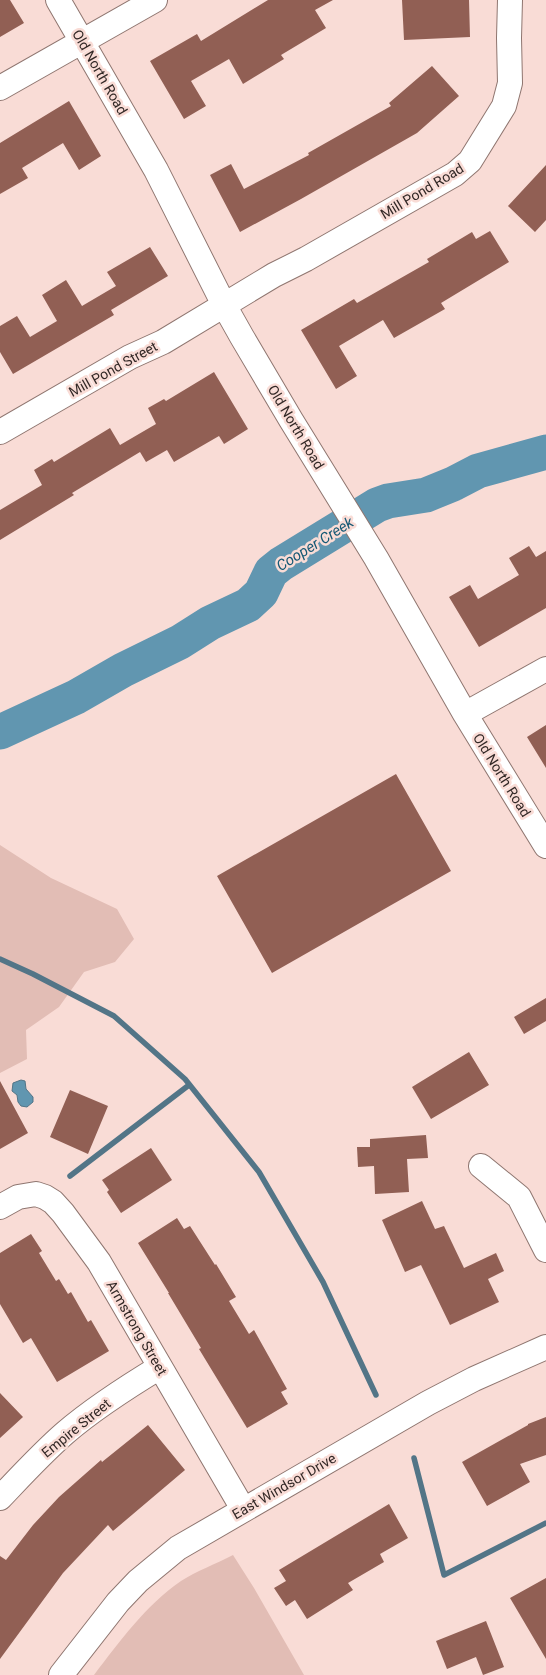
<svg xmlns="http://www.w3.org/2000/svg" width="546" height="1675" font-family="Roboto,sans-serif">
  <style>
    .green { fill: #e2bdb5 }
    .water { fill: #6196b0; stroke: #537587 }
    .lines { fill: none; stroke-linecap: round; stroke-linejoin: round }
    .stream { stroke: #537587; stroke-width: 5.5 }
    .river { stroke: #6196b0; stroke-width: 35 }
    .building { fill: #915f54 }
    .minor-casing { stroke: #8f7670; stroke-width: 26 }
    .minor { stroke: #fff; stroke-width: 24 }
    .labels { text-anchor: middle; stroke-width: 5; stroke-linejoin: round; paint-order: stroke }
    .street-label { font-size: 14px; fill: #322826; stroke: #f9dcd6 }
    .water-label { font-size: 15px; font-style: italic; fill: #165975; stroke: #f9dcd6 }
  </style>
  <rect width="100%" height="100%" fill="#f9dcd6"/>
  <!-- green -->
  <path class="green" d="M0,845L51,878L117,909L134,939L115,962L84,972L59,1007L26,1030L27,1059L0,1073Z
    M233,1555L254,1588L304,1675H94C120,1641 145,1606 181,1581C196,1571 216,1564 233,1555Z"/>
  <!-- water -->
  <path class="water" d="M21,1080L25,1081L26,1089L33,1097V1102L27,1107L21,1106L18,1102L17,1095L12,1091L13,1083Z"/>
  <g class="lines">
    <!-- stream -->
    <path class="stream" d="M0,959L33,974L114,1016L185,1079L259,1172L323,1282L376,1395
      M70,1176L189,1085
      M414,1458L444,1575L546,1523"/>
    <!-- river -->
    <path class="river" d="M0,732L76,697L123,670L180,642L210,623L248,605L261,593L271,572L281,564L377,505L388,501L426,495L453,484L478,471L546,452"/>
  </g>
  <!-- building -->
  <path class="building" d="M0,0H10L24,23L0,37Z
    M268,0H333L315,10L326,28L281,55L284,59L243,84L229,59L191,81L206,106L184,119L150,61L197,34L201,41Z
    M402,0H469L470,37L404,40Z
    M432,66L459,96L417,133L301,199L240,232L210,175L231,164L244,189L309,155L308,153L391,106L389,103Z
    M69,101L101,156L79,170L63,143L22,168L28,178L0,194V143Z
    M546,165V220L535,232L508,206Z
    M490,231L509,262L441,303L445,309L394,338L383,320L339,346L357,376L336,389L301,330L354,299L357,303L429,262L427,259L472,232L476,239Z
    M150,247L168,276L111,310L114,315L13,374L0,352V326L17,316L30,337L57,321L42,295L66,280L82,306L116,286L107,272Z
    M214,372L248,429L224,444L219,436L174,462L167,450L146,462L140,452L72,493L74,495L0,540V510L42,485L34,470L52,459L54,462L110,428L120,445L156,424L148,408L164,399L166,401Z
    M529,546L536,557L546,551V608L479,647L449,597L470,585L478,599L519,575L509,558Z
    M546,725V768L527,737Z
    M396,774L451,871L272,973L217,876Z
    M546,998V1021L524,1034L514,1017Z
    M469,1052L489,1085L431,1119L412,1087Z
    M0,1081L28,1133L0,1149Z
    M70,1090L108,1106L88,1154L50,1137Z
    M426,1135L428,1158L407,1159L409,1192L375,1194L374,1166L358,1167L357,1147H370V1139Z
    M151,1148L172,1180L121,1213L107,1192L109,1190L102,1180Z
    M422,1201L435,1229L444,1226L464,1268L496,1253L504,1271L488,1279L499,1302L450,1325L421,1265L405,1272L382,1220Z
    M177,1218L184,1229L190,1226L215,1265L216,1264L236,1297L229,1301L249,1334L254,1330L287,1389L281,1392L288,1404L247,1428L199,1349L201,1348L168,1293H169L138,1243Z
    M31,1234L42,1251L39,1253L56,1281L59,1279L68,1294L71,1292L88,1322L91,1320L109,1351L57,1382L31,1338L23,1343L0,1304V1253Z
    M0,1393L23,1417L0,1438Z
    M546,1417V1455L520,1464L530,1482L487,1506L462,1462L528,1425V1424Z
    M148,1425L185,1470L113,1531L108,1525L63,1573L0,1659V1556L6,1560L33,1525L59,1497L101,1460L102,1462Z
    M389,1504L408,1538L380,1554L384,1562L348,1583L353,1590L307,1619L295,1600L286,1606L274,1588L286,1581L279,1570Z
    M546,1578V1659L510,1598Z
    M486,1621L504,1667L483,1675L476,1657L447,1669L436,1641Z"/>
  <g class="lines">
    <!-- minor casing -->
    <g class="minor-casing">
      <path id="minor" d="M58,0L156,170L224,305L242,337L291,420L376,558L465,714L546,846
        M0,88L155,0
        M0,432L130,357L163,342L274,275L306,259L455,174L470,161L504,106L510,83L509,38L510,0
        M465,714L546,669
        M481,1166L519,1197L546,1250
        M0,1207L18,1197L36,1194L45,1197L53,1202L63,1213L99,1262L243,1509
        M0,1498C21,1476 42,1453 65,1433C94,1408 127,1387 160,1367
        M61,1675L118,1602L138,1581L178,1548L428,1403L474,1379L546,1347"/>
    </g>
    <!-- minor -->
    <use href="#minor" class="minor"/>
  </g>
  <g class="labels">
    <!-- street labels -->
    <g class="street-label">
      <text transform="translate(100 72) rotate(60)" y="5">Old North Road</text>
      <text transform="translate(422 191) rotate(-31)" y="5">Mill Pond Road</text>
      <text transform="translate(113 369) rotate(-29)" y="5">Mill Pond Street</text>
      <text transform="translate(296 427) rotate(59)" y="5">Old North Road</text>
      <text transform="translate(502 775) rotate(58)" y="5">Old North Road</text>
      <text transform="translate(137 1328) rotate(60)" y="5">Armstrong Street</text>
      <text transform="translate(76 1428) rotate(-39)" y="5">Empire Street</text>
      <text transform="translate(284 1486) rotate(-30)" y="5">East Windsor Drive</text>
    </g>
    <!-- water labels -->
    <g class="water-label">
      <text transform="translate(315 544) rotate(-32)" y="5">Cooper Creek</text>
    </g>
  </g>
</svg>
